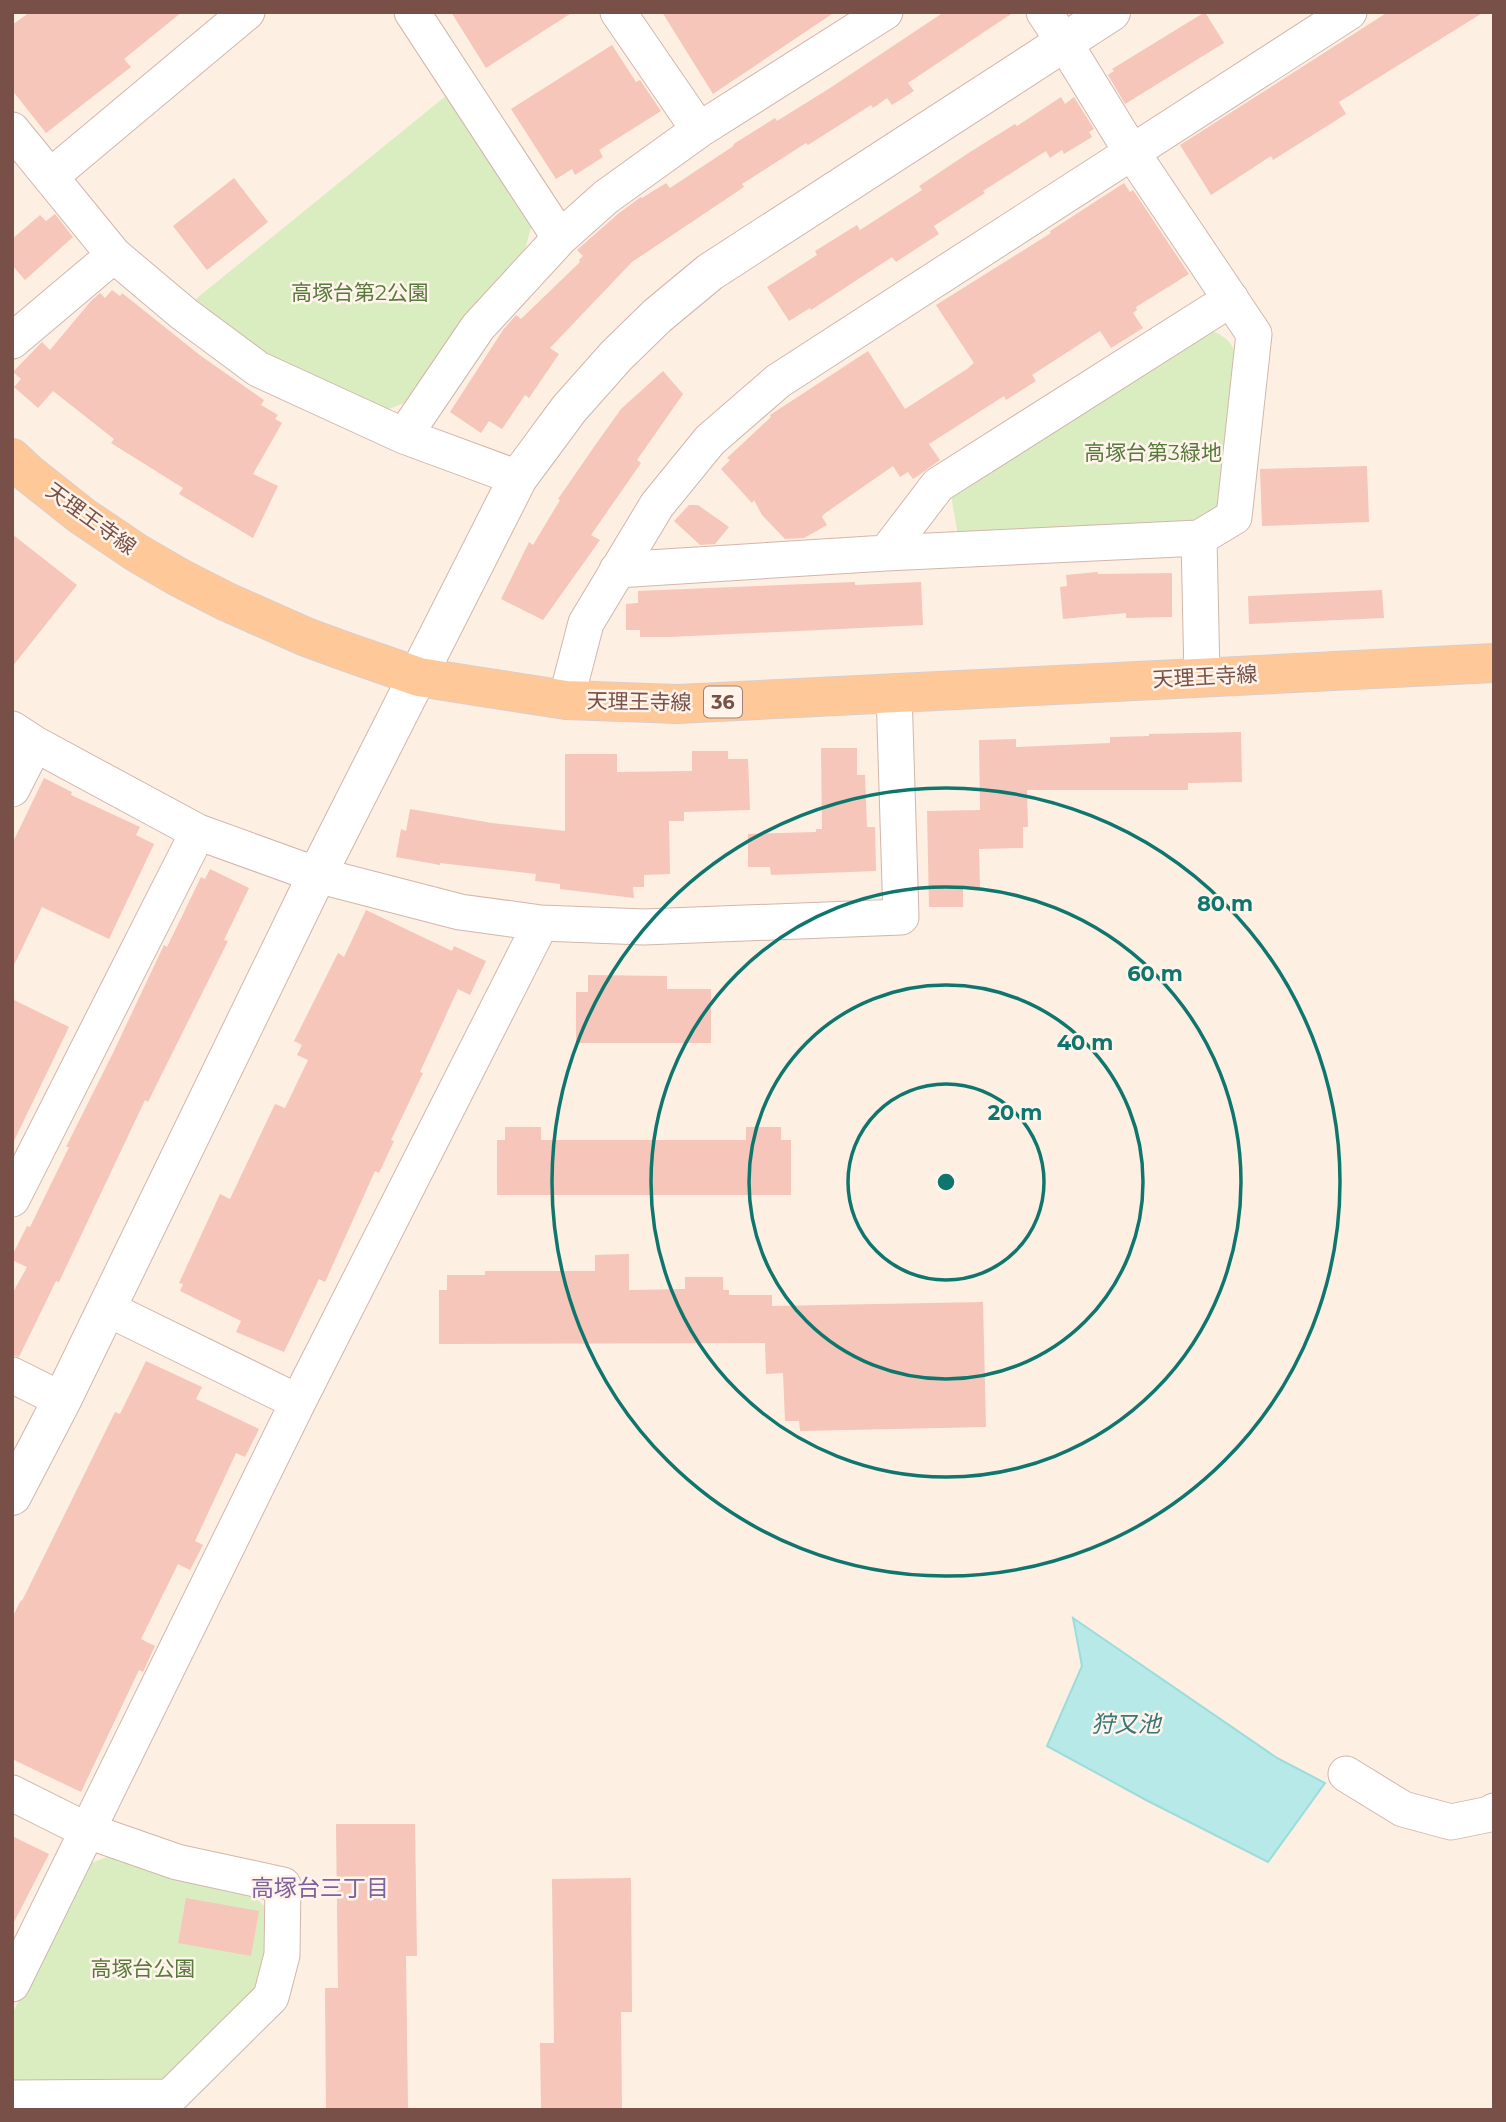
<svg xmlns="http://www.w3.org/2000/svg" width="1506" height="2122" font-family="Montserrat,'Noto Sans JP',sans-serif">
  <style>
    .green { fill: #daedc1 }
    .water { fill: #b6e9e8; stroke: #9cdcdb; stroke-width: 2 }
    .building { fill: #f5c6b9 }
    .lines { fill: none; stroke-linecap: round; stroke-linejoin: round }
    .minor-casing { stroke: #d2b6ab; stroke-width: 37 }
    .tertiary-casing { stroke: #d2b6ab; stroke-width: 40 }
    .primary-casing { stroke: #d9cecb; stroke-width: 40 }
    .minor { stroke: #fff; stroke-width: 35 }
    .tertiary { stroke: #fff; stroke-width: 38 }
    .primary { stroke: #ffc899; stroke-width: 38 }
    .ring { fill: none; stroke: #0f766e; stroke-width: 3.5 }
    .labels { text-anchor: middle; stroke-width: 5; stroke-linejoin: round; paint-order: stroke }
    .shield { fill: #fff4eb; stroke: #a08178; stroke-width: 2 }
    .shield-label { font-size: 19px; font-weight: bold; fill: #785047 }
    .park-label { font-size: 21px; fill: #58793c; stroke: #fff4eb }
    .street-label { font-size: 21px; fill: #785047; stroke: #fff4eb }
    .water-label { font-size: 23px; font-style: italic; fill: #377777; stroke: #fff4eb }
    .neighbourhood-label { font-size: 23px; fill: #7f629c; stroke: #fff4eb }
    .centre { fill: #0f766e; stroke: #fff4eb; stroke-width: 3.5 }
    .ring-label { font-size: 21px; text-anchor: middle; font-weight: bold; fill: #0f766e; stroke: #fff4eb; stroke-width: 5; stroke-linejoin: round; paint-order: stroke }
  </style>
  <rect width="100%" height="100%" fill="#feefe3"/>
  <!-- green -->
  <path class="green" d="M447,95L532,224L525,250L464,318L404,403L379,413L283,365L192,302Z
    M1215,332C1229,339 1234,345 1237,360L1220,503L1209,520L958,536L951,495L1203,333Z
    M107,1857L194,1883L251,1894L267,1908V1952L263,1972L254,1992L174,2074L155,2082L12,2083V2014L89,1864Z"/>
  <!-- water -->
  <path class="water" d="M1073,1618L1277,1758L1325,1783L1268,1862L1146,1800L1047,1746L1082,1666Z"/>
  <!-- building -->
  <path class="building" d="M30,12H182L124,59L131,67L46,133L12,90V25Z
    M451,12H573L486,68Z
    M662,12H835L713,94Z
    M944,12H1014L908,83L914,91L892,105L887,98L873,108L871,105L808,145L806,143L742,184L744,187L632,262L550,348L559,354L529,398L525,395L502,429L489,421L481,433L450,412L503,330L516,315L521,319L580,262L579,260L583,256L577,250L619,213L641,197L642,198L666,183L670,188L732,147L735,143L775,118L777,121L830,88Z
    M1205,12L1224,43L1125,104L1108,75L1114,71L1112,69Z
    M1388,12H1484L1339,102L1346,114L1273,160L1271,156L1211,195L1180,145Z
    M612,45L636,82L640,80L661,111L599,150L603,157L575,175L572,169L556,179L511,109Z
    M1061,97L1065,104L1074,97L1094,129L1089,132L1092,137L1064,154L1062,150L1050,158L1046,151L983,191L985,193L934,226L939,234L896,262L892,257L811,310L810,308L789,321L767,287L817,255L815,251L857,225L860,230L922,190L919,186L970,152L1015,124L1017,126Z
    M234,178L268,222L207,270L173,226Z
    M1124,183L1130,192L1133,190L1189,274L1136,307L1137,310L1133,313L1143,328L1111,348L1100,331L1032,375L1036,381L1006,400L1004,396L929,444L940,460L922,473L913,479L908,472L900,477L893,466L824,514L822,517L827,525L804,538L785,539L762,515L754,500L752,503L721,469L730,460L727,458L771,417L770,415L868,351L905,409L967,369L974,363L936,305L1051,233L1050,231Z
    M55,214L73,237L25,280L12,265V239L40,215L46,221Z
    M112,290L120,296L122,293L201,356L264,400L261,405L278,415L275,419L282,423L253,474L278,486L253,538L179,494L183,488L111,443L114,439L53,391L38,408L14,387L21,379L13,372L39,345L42,342L50,350L91,301L100,293L105,298Z
    M663,371L683,394L637,460L641,463L591,535L600,540L543,620L501,599L529,542L533,545L560,500L558,499L596,444L621,409Z
    M1367,466L1369,522L1262,526L1260,469Z
    M689,505H698L729,527L715,544L700,545L674,521Z
    M12,534L77,585L12,667Z
    M1097,572L1098,574L1172,573V617L1126,618V613L1063,619L1060,587L1067,586L1066,575Z
    M855,582V585L921,582L923,625L670,637H640V630H626V604L638,603V591Z
    M1382,590L1384,618L1249,624L1248,596Z
    M1241,732L1242,782L1188,783V790H1027L1028,827H1023V848L979,849L980,888L963,889V907H929L927,811L980,810L979,740L1016,739V747L1110,743V737L1149,736V734Z
    M821,748H857V775H865L867,827H875L876,871L771,875L770,867H748V834L816,832V829H822Z
    M692,751H728V759H748L750,810L684,812V821H669L670,874L644,875V887H633L634,898L560,889V884L535,881L536,874L440,863V865L396,857L401,829L406,831L410,809L492,823L565,831V754H617V772L692,771Z
    M44,778L72,792L71,795L140,827L136,835L154,844L109,939L42,907L12,969V844Z
    M210,869L249,888L224,940L228,941L148,1102L145,1100L59,1282L56,1281L19,1357L12,1355V1294L27,1267L12,1260V1256L27,1226L30,1227L69,1147H66L112,1055L164,945L167,947L201,877L205,879Z
    M366,910L452,951L454,946L486,961L470,995L458,989L420,1072L423,1073L391,1140L394,1141L379,1173L375,1171L325,1282L319,1279L284,1352L236,1332L241,1321L180,1291L183,1284L179,1283L220,1194L230,1199L275,1104L285,1108L308,1060L297,1055L302,1045L294,1041L338,953L344,957Z
    M588,975L667,976V989H711V1043H576V992H588Z
    M12,999L69,1027L12,1145Z
    M505,1127H541V1140H746V1127H781V1140H791V1195H497V1140H505Z
    M629,1254V1290L685,1289V1277H723V1290H729V1295H772V1306L983,1302L986,1427L800,1431L799,1421H785L783,1373L766,1374L765,1343L439,1344V1290H447V1275H485V1271H595V1255Z
    M146,1361L202,1387L196,1399L259,1429L245,1457L236,1453L195,1541L203,1545L190,1570L178,1564L141,1639L155,1646L143,1672L139,1670L81,1792L12,1759V1618L21,1600L22,1601L115,1412L120,1414Z
    M336,1824H415L417,1956H406L408,2110H326L325,1988H338Z
    M12,1836L49,1854L12,1926Z
    M631,1878L632,2012H621L622,2110H541L540,2043H554L552,1879Z
    M186,1898L259,1911L251,1956L178,1943Z"/>
  <g class="lines">
    <!-- minor casing -->
    <g class="minor-casing">
      <path id="minor" d="M412,12L560,238
        M618,12L699,130
        M1044,12L1064,42L1131,151L1254,334L1234,517L1199,538L1202,677
        M12,130L114,255L184,314L258,369L404,436L518,478
        M51,176L247,12
        M12,341L114,255
        M404,436L478,327L560,238L606,197L699,130L885,12
        M886,553L938,485L1231,299
        M617,570L886,553L1199,538
        M566,700L586,623L657,505L710,440L778,381L1349,12
        M12,729L35,744L198,832L317,875L460,912L541,923L644,927L901,917L894,692
        M12,789L35,744
        M12,1199L198,832
        M106,1308L298,1402
        M12,1375L62,1400
        M1346,1774L1403,1809L1451,1822L1490,1814L1494,1811
        M12,1793L88,1831L177,1862L283,1885L282,1955L271,1997L170,2097L12,2098
        M12,1984L298,1402L541,923"/>
    </g>
    <!-- tertiary casing -->
    <g class="tertiary-casing">
      <path id="tertiary" d="M12,1496L62,1400L317,875L518,478L569,409L616,356L657,316L710,272L1111,12"/>
    </g>
    <!-- primary casing -->
    <g class="primary-casing">
      <path id="primary" d="M12,458L29,474L82,516L137,553L180,578L225,601L306,637L347,652L419,677L482,687L566,700L678,704L1494,663"/>
    </g>
    <!-- minor -->
    <use href="#minor" class="minor"/>
    <!-- tertiary -->
    <use href="#tertiary" class="tertiary"/>
    <!-- primary -->
    <use href="#primary" class="primary"/>
  </g>
  <!-- distance rings -->
  <g class="ring">
    <circle cx="946" cy="1182" r="98"/>
    <circle cx="946" cy="1182" r="197"/>
    <circle cx="946" cy="1182" r="295"/>
    <circle cx="946" cy="1182" r="394"/>
  </g>
  <g class="labels">
    <!-- shield labels -->
    <rect class="shield" x="704" y="686.5" width="38" height="31" rx="5"/>
    <g class="shield-label">
      <text x="723" y="709">36</text>
    </g>
    <!-- park labels -->
    <g class="park-label">
      <text x="360" y="300">高塚台第2公園</text>
      <text x="1153" y="460">高塚台第3緑地</text>
      <text x="143" y="1976">高塚台公園</text>
    </g>
    <!-- street labels -->
    <g class="street-label">
      <text transform="translate(91 519) rotate(36)" y="7">天理王寺線</text>
      <text transform="translate(1205 677) rotate(-3)" y="7">天理王寺線</text>
      <text transform="translate(639 702) rotate(1)" y="7">天理王寺線</text>
    </g>
    <!-- water labels -->
    <g class="water-label">
      <text x="1126" y="1732">狩又池</text>
    </g>
    <!-- neighbourhood labels -->
    <g class="neighbourhood-label">
      <text x="320" y="1896">高塚台三丁目</text>
    </g>
  </g>
  <circle cx="946" cy="1182" r="10" class="centre"/>
  <g class="ring-label">
    <text x="1225" y="911">80 m</text>
    <text x="1155" y="981">60 m</text>
    <text x="1085" y="1050">40 m</text>
    <text x="1015" y="1120">20 m</text>
  </g>
  <!-- border -->
  <rect width="1506" height="2122" fill="none" stroke="#785047" stroke-width="28"/>
</svg>
